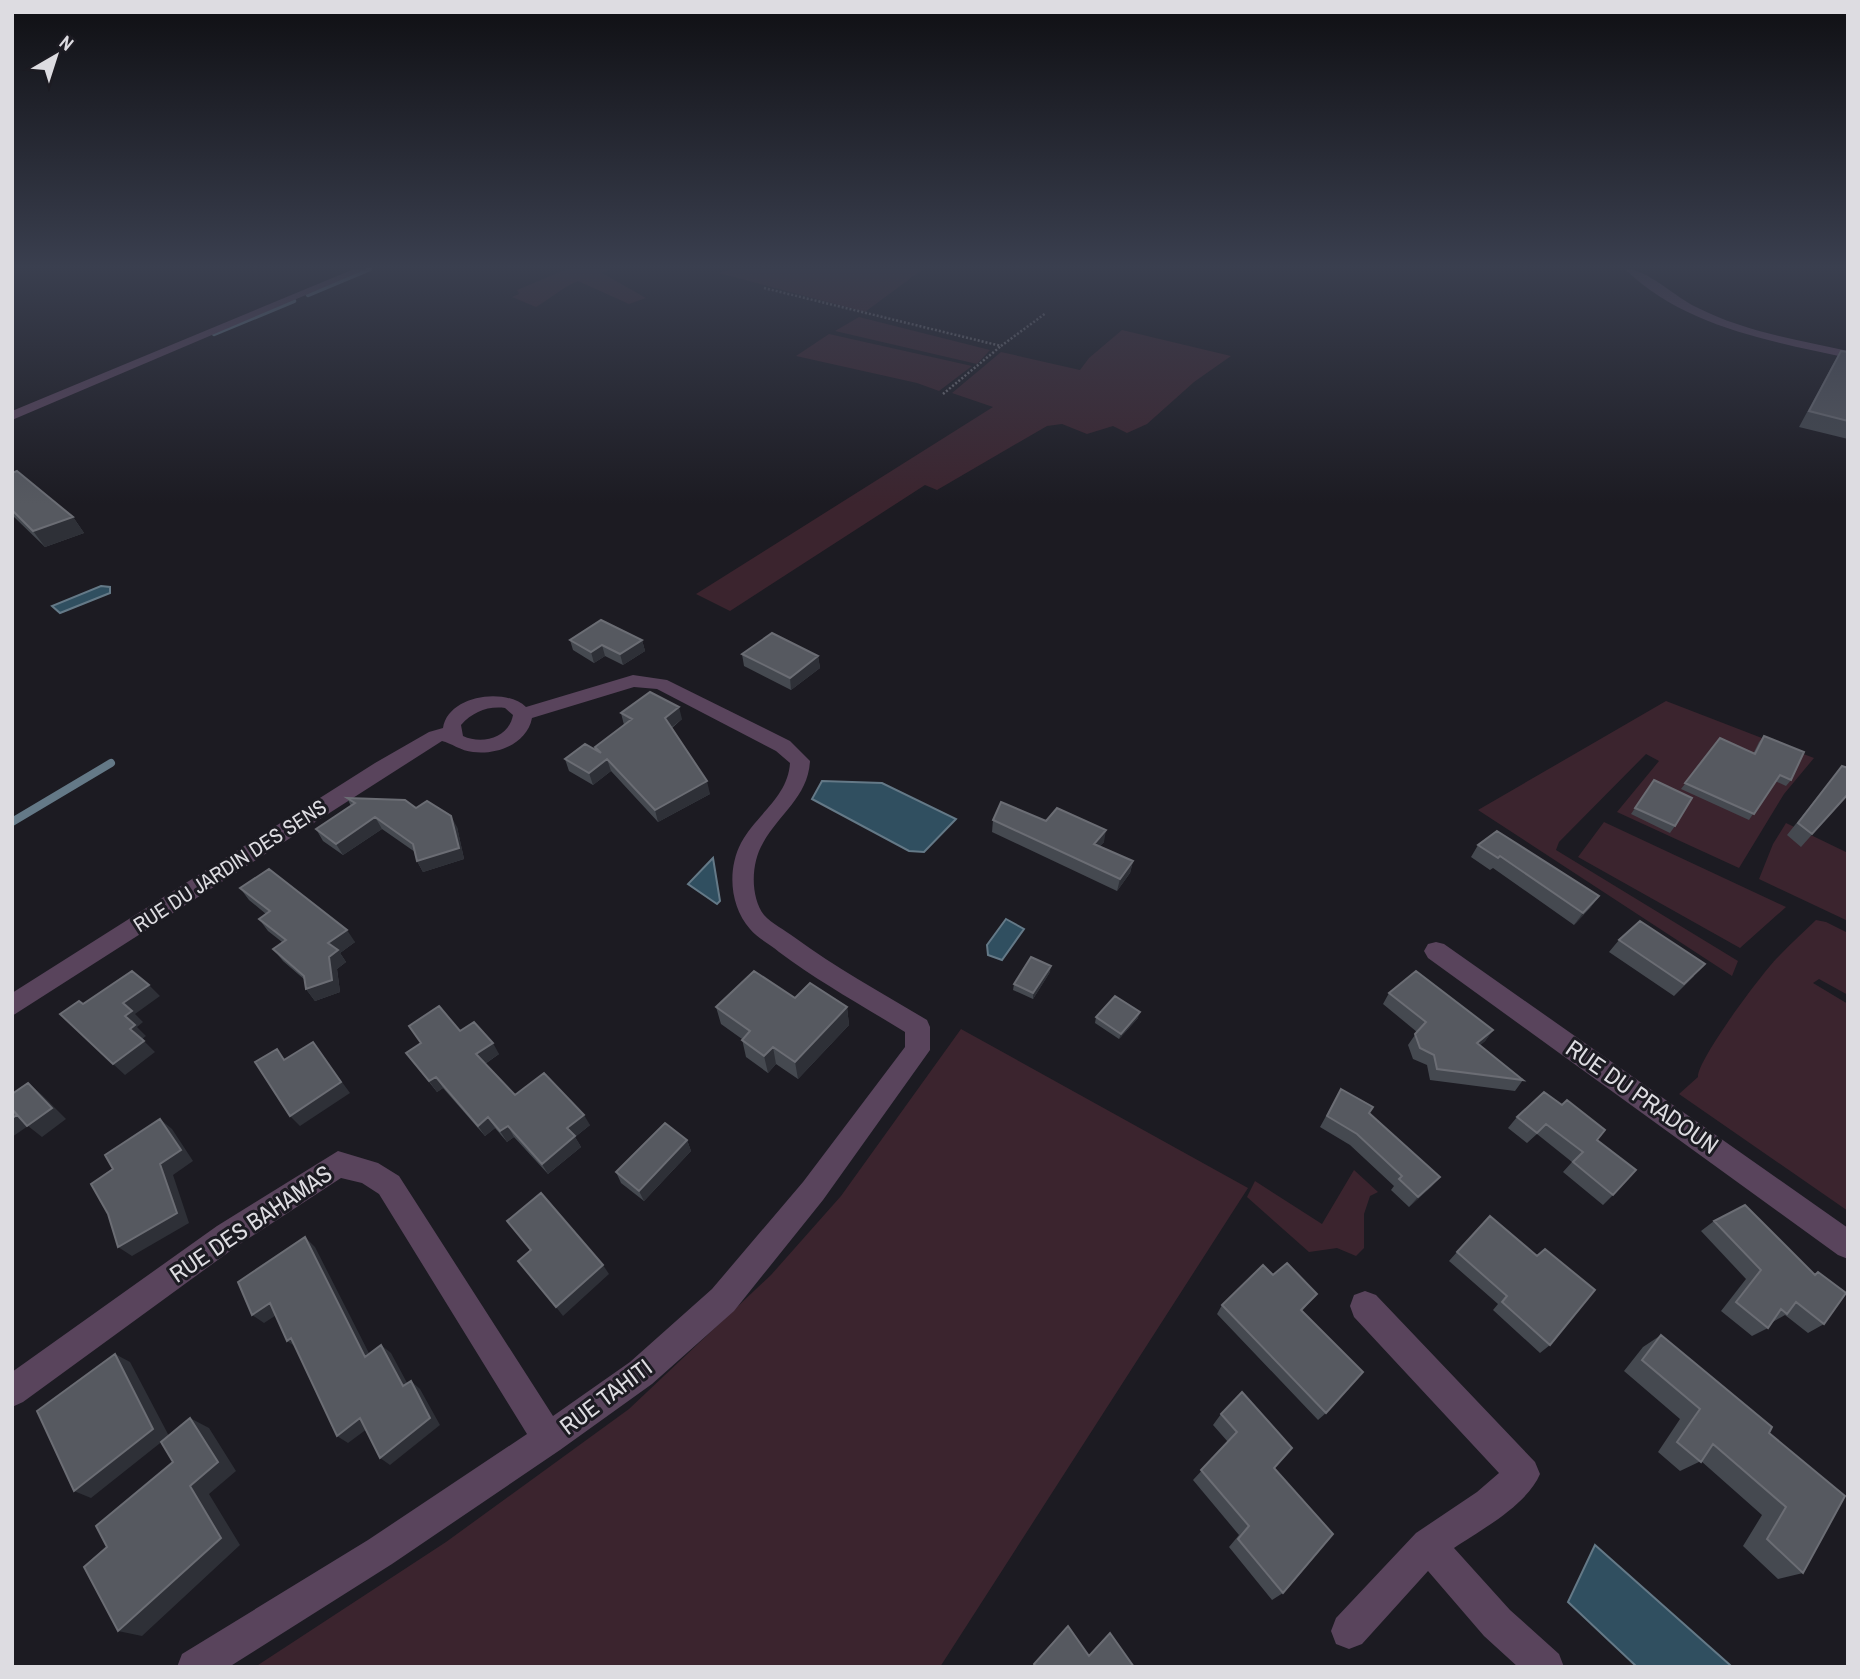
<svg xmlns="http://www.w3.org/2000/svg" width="1860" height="1679" font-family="'Archivo Narrow',sans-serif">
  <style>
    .green { fill: #3b242e }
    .water { fill: #304f60; stroke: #647987; stroke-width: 2 }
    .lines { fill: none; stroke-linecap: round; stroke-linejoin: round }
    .stream-far1 { stroke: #647987; stroke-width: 4.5 }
    .stream { stroke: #647987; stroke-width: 8 }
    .path { stroke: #75747a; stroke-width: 2.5; stroke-dasharray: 2 2; stroke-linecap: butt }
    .street { fill: #59445c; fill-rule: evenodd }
    .wall { fill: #454950 }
    .shaded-wall { fill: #2e3037 }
    .building { fill: #565960; stroke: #6b6d74; stroke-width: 2 }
    .labels { text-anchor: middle; stroke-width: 6; stroke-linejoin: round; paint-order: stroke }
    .street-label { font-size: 21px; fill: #dddce1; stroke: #1c1b22 }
    .near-street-label { font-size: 24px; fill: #dddce1; stroke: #1c1b22 }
  </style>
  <rect width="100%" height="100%" fill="#1c1b22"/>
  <!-- green -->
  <path class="green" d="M567,269H612L602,273L646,298L629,304L578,281C563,287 551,298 536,307L512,297L519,294L517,290Z
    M732,269H923L865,312L719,273Z
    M859,317L990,350L977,364L835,331Z
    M1122,330L1231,356L1194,382L1147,424L1127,433L1113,426L1087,434L1062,424L1047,426L937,490L925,485L730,611L696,594L993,407L952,393L1001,352L1080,370L1089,358Z
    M829,334L972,366L939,391L917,383L796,356Z
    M1666,701L1814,758L1784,794L1739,868L1617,812L1659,761L1646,754L1559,842L1556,850L1738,961L1732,976L1478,810Z
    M1604,822L1786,907L1740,948L1578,857Z
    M1786,823L1848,853V921L1759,879L1773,844Z
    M1816,920L1826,922L1848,933V995L1819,979L1813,983L1848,1004V1211L1679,1094L1698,1077C1697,1060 1764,970 1780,955C1791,943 1804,932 1816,920Z
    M961,1029L1248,1188L940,1667H255L446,1542L629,1409L771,1275L841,1196Z
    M1354,1170L1378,1192L1370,1196L1364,1214V1248L1356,1256L1337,1248L1309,1252L1247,1197L1255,1181L1322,1224Z"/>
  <!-- water -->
  <path class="water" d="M101,586L110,587V593L60,613L52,606Z
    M822,781L882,783L956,819L924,852L909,851L812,799Z
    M713,858L720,901L717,904L688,884Z
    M1006,919L1024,929L1002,960L988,955L987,945Z
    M1595,1545L1730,1665L1729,1667H1637L1568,1602Z"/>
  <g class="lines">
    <!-- stream-far1 -->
    <path class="stream-far1" d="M308,295L370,269
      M214,334L294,301"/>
    <!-- stream -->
    <path class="stream" d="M12,822L111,763"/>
    <!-- path -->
    <path class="path" d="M764,288L1001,346L1046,313
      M943,394L1001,346"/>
    <!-- street -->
    <path class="street" d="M354,269H367L12,420V411Z
      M1625,269C1646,268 1675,297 1696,307C1743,331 1796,340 1848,351V358C1771,341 1684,327 1625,269Z
      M633,675L667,680L790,741L810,761C808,797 779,814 763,843C751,863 750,896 764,915C772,924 785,930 794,937C836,968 882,993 927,1020L930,1027V1050L823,1200L734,1311L652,1384L560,1450L392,1564L229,1667H177L182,1654L368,1540L527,1434L379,1194L362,1183L341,1178L237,1246L23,1402L12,1407V1372L217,1226L338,1151L378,1163L399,1176L553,1416L630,1362L712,1289L803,1182L905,1047V1032C863,1006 819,982 779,952C770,944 757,938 750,929C730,906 727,870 741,843C756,815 788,797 790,763L776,751L657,689L634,687L532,718C527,744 497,755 473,752C461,751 451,743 442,741L12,1016V993L375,763L429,732L443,728C448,695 505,687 526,707ZM505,708L513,715C509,738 482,745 463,736L461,725C473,712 487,706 505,708Z
      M1436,942L1444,944L1848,1228V1259L1838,1255L1428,958L1424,951L1428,944Z
      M1365,1291L1376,1295L1535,1462L1540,1474C1527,1505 1481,1530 1454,1548L1510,1610L1559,1654L1564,1667H1518L1484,1636L1428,1571L1362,1644L1349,1649L1336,1644L1331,1631L1336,1618L1416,1533L1477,1492L1499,1473L1354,1317L1350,1306L1354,1295Z"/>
  </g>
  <!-- wall -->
  <path class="wall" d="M1841,351L1848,352V439L1799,427L1832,366Z
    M12,473L73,517L84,533L45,547L12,515Z
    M570,640H642L645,651L623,665L605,656L594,663L573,650Z
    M742,654L818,656L820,668L791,690L744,666Z
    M621,713L682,719L672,728L710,794L658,822L611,771L593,785L569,771L565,759L596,750L595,747L624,725Z
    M1764,736L1791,780L1786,786L1775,781L1749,820L1681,789L1720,738L1753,754L1759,742Z
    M1842,766L1848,794L1801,847L1787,835Z
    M1654,780L1675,826L1670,833L1631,814Z
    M347,798L416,808L457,827L464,859L423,872L417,861L415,852L382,829L343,855L323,841L316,829L351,806Z
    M993,820L1046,821L1104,842L1100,846L1133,861L1130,873L1117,891L992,832Z
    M1478,845L1599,896L1590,908L1574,925L1493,868L1490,870L1471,857Z
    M240,888L355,942L340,953L346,962L337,969L340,992L315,1001L306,989L305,980L283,961L273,949L282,942L268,931L259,919L266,914L249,900Z
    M1619,940L1694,976L1674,996L1609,952Z
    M1050,972L1033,999L1013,990L1014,984Z
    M1389,993L1493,1030L1485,1041L1480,1045L1523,1080L1515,1091L1430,1080L1427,1065L1413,1059L1408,1045L1417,1032L1383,1004Z
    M795,998L847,1007L849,1025L798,1079L776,1064L768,1073L746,1057L742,1039L721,1024L716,1007Z
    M1096,1017L1138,1018L1119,1039L1095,1023Z
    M409,1026L460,1031L499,1054L485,1064L515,1095L590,1125L575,1137L581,1147L548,1174L514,1137L507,1142L495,1128L485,1136L443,1088L437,1092L406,1053L421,1043Z
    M1341,1089L1369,1113L1440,1177L1431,1187L1409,1207L1391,1190L1394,1186L1350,1145L1320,1127Z
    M1544,1092L1597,1140L1613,1195L1603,1205L1563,1172L1572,1162L1537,1134L1527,1143L1508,1128L1517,1117Z
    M687,1140L691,1151L644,1201L621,1183L616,1172Z
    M1714,1221L1814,1274L1818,1272L1824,1324L1808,1333L1785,1315L1771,1323L1768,1328L1752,1336L1721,1311L1746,1279L1701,1231Z
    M1481,1225L1537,1255L1545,1249L1550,1345L1540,1353L1493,1310L1498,1304L1449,1261Z
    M1273,1275L1317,1294L1302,1311L1326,1413L1318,1420L1217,1314L1222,1305Z
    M1661,1335L1769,1433L1803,1573L1778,1579L1743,1546L1762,1515L1701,1461L1680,1471L1658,1452L1680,1419L1624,1371L1643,1347Z
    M1221,1414L1274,1468L1283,1593L1272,1600L1229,1547L1239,1535L1193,1480L1228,1442L1213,1425Z"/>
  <!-- shaded-wall -->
  <path class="shaded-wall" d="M73,517L84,533L45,547L33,531Z
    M642,640L645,651L623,665L620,654Z
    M602,645L605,656L594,663L591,652Z
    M818,656L820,668L791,690L790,678Z
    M679,707L682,719L668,730L665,718Z
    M607,759L611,771L593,785L589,773Z
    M707,781L710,794L658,822L655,810Z
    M451,816L457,827L464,859L423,872L417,861Z
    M375,817L382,829L343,855L336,844Z
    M1106,830L1104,842L1092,856L1094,844Z
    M1133,861L1130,873L1117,891L1120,879Z
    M1599,896L1590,908L1574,925L1583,913Z
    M347,930L355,942L340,953L346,962L337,969L340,992L315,1001L306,989L329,957L328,943Z
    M1051,966L1050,972L1033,999V993Z
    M149,985L160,996L135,1014L143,1022L137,1027L125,1016L123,1003Z
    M847,1007L849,1025L798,1079L795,1062Z
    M1140,1012L1138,1018L1119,1039L1121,1034Z
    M135,1025L146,1036L141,1040L130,1029Z
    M1493,1030L1485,1041L1470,1054L1477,1043Z
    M144,1041L155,1052L125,1075L113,1064Z
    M313,1042L350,1093L300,1126L290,1116Z
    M493,1043L499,1054L483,1065L476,1054Z
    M773,1047L776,1064L768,1073L764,1056Z
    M436,1077L443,1088L437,1092L429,1081Z
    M28,1083L42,1095L66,1119L42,1137L28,1126L12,1137V1118Z
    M584,1115L590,1125L575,1137L581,1147L548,1174L542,1164L567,1128Z
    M488,1117L495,1128L485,1136L478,1126Z
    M160,1119L172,1129L193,1161L173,1175L189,1223L132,1256L118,1247L160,1164Z
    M508,1126L514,1137L507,1142L500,1131Z
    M687,1140L691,1151L644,1201L639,1191Z
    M1440,1177L1431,1187L1409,1207L1418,1197Z
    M305,1237L315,1247L375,1365L365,1357Z
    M603,1265L609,1274L563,1316L556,1307Z
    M270,1303L281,1312L264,1323L252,1315Z
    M291,1338L299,1349L287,1341Z
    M381,1345L391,1353L413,1394L403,1386Z
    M115,1354L130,1362L169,1436L91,1498L74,1491Z
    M411,1381L420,1389L440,1425L390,1465L380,1458Z
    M190,1418L209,1428L236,1471L209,1494L240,1545L142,1636L118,1631L190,1486Z
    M360,1418L371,1426L348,1443L337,1436Z"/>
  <!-- building -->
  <path class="building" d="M1841,351L1848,352V421L1809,411Z
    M17,471L73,517L33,531L12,510V473Z
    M601,620L642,640L620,654L602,645L591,652L570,640Z
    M772,633L818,656L790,678L742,654Z
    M650,692L679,707L665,718L707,781L655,810L607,759L589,773L565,759L585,744L601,753L595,747L632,719L621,713Z
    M1764,736L1804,752L1791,780L1780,775L1754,814L1685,783L1720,738L1755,754Z
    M1842,766L1848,768V794L1812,834L1798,823Z
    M1654,780L1692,798L1675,826L1635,808Z
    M347,798L405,800L416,808L427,801L451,816L459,848L417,861L413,844L375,817L336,844L316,829L355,803Z
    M1001,802L1046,821L1057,808L1106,830L1094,844L1133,861L1120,879L993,820Z
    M1497,831L1599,896L1583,913L1500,856L1498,858L1478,845Z
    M269,869L347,930L328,943L338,950L329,957L332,980L306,989L304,976L273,949L286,940L259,919L270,911L240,888Z
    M1640,921L1705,964L1684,984L1619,940Z
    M1031,957L1051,966L1033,993L1014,984Z
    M132,971L149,985L123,1003L132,1011L125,1016L135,1025L130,1029L144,1041L113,1064L60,1014L79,1001L83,1004Z
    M754,971L795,998L810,983L847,1007L795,1062L773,1047L764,1056L742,1040L750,1031L716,1007Z
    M1416,971L1493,1030L1477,1043L1523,1080L1437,1069L1434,1055L1420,1048L1415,1034L1426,1022L1389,993Z
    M1115,996L1140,1012L1121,1034L1096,1017Z
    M439,1006L460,1031L474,1022L493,1043L476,1054L515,1095L544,1073L584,1115L567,1128L575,1136L542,1164L508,1126L500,1131L488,1117L478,1126L436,1077L429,1081L406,1053L421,1043L409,1026Z
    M313,1042L341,1082L290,1116L255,1062L277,1049L284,1060Z
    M28,1083L52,1108L27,1126L12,1109V1094Z
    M1341,1089L1373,1107L1369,1113L1440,1177L1418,1197L1399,1179L1402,1176L1357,1134L1327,1116Z
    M1544,1092L1562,1105L1567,1100L1605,1130L1597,1140L1636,1170L1613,1195L1573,1162L1583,1152L1546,1124L1537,1133L1517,1117Z
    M12,1109L17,1115L12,1118Z
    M160,1119L181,1150L160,1164L177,1213L118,1247L108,1214L91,1184L113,1169L105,1155Z
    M665,1123L687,1140L639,1191L616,1172Z
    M541,1193L603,1265L556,1307L518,1261L531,1250L507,1221Z
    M1745,1205L1815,1275L1818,1272L1846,1293L1824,1324L1796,1302L1787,1314L1781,1309L1768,1328L1736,1302L1761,1270L1714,1221Z
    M1490,1216L1537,1256L1545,1249L1595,1290L1550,1345L1502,1302L1507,1296L1457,1252Z
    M305,1237L365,1357L381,1345L403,1386L411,1381L430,1418L380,1458L360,1418L337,1436L291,1338L287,1341L270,1303L252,1315L238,1282Z
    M1287,1263L1317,1294L1301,1310L1363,1372L1326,1413L1222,1305L1263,1265L1273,1275Z
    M1661,1335L1772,1427L1769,1433L1845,1496L1803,1573L1767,1539L1786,1507L1713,1444L1701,1462L1677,1442L1700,1409L1642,1360Z
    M115,1354L153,1429L74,1491L37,1411Z
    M1242,1392L1292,1448L1274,1468L1333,1534L1283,1593L1238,1539L1249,1526L1201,1470L1237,1432L1221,1414Z
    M190,1418L218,1462L190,1486L221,1538L118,1631L84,1567L107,1547L96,1526L173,1462L161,1442Z
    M1068,1626L1089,1656L1110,1633L1134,1667H1036L1034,1664Z"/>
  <!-- sky -->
  <linearGradient id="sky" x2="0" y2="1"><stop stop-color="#0f0f13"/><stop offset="0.53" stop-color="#3a3f4f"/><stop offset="1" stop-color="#3a3f4f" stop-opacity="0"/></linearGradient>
  <rect width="1860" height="504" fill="url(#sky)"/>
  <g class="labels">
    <!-- street labels -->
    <g class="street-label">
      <text transform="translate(230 866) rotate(-33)" y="7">RUE DU JARDIN DES SENS</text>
    </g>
    <!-- near-street labels -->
    <g class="near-street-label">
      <text transform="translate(1642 1097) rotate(35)" y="8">RUE DU PRADOUN</text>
      <text transform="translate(251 1224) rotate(-34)" y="8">RUE DES BAHAMAS</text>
      <text transform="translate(606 1397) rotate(-37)" y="8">RUE TAHITI</text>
    </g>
  </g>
  <!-- border -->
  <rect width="1860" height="1679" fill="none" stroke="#dddce1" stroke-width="28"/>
  <!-- north arrow -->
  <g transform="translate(56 56) rotate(39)" stroke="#1c1b22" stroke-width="5" paint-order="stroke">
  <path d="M0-5L12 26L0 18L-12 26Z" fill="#dddce1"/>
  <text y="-10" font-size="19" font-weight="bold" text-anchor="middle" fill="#dddce1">N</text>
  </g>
</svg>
